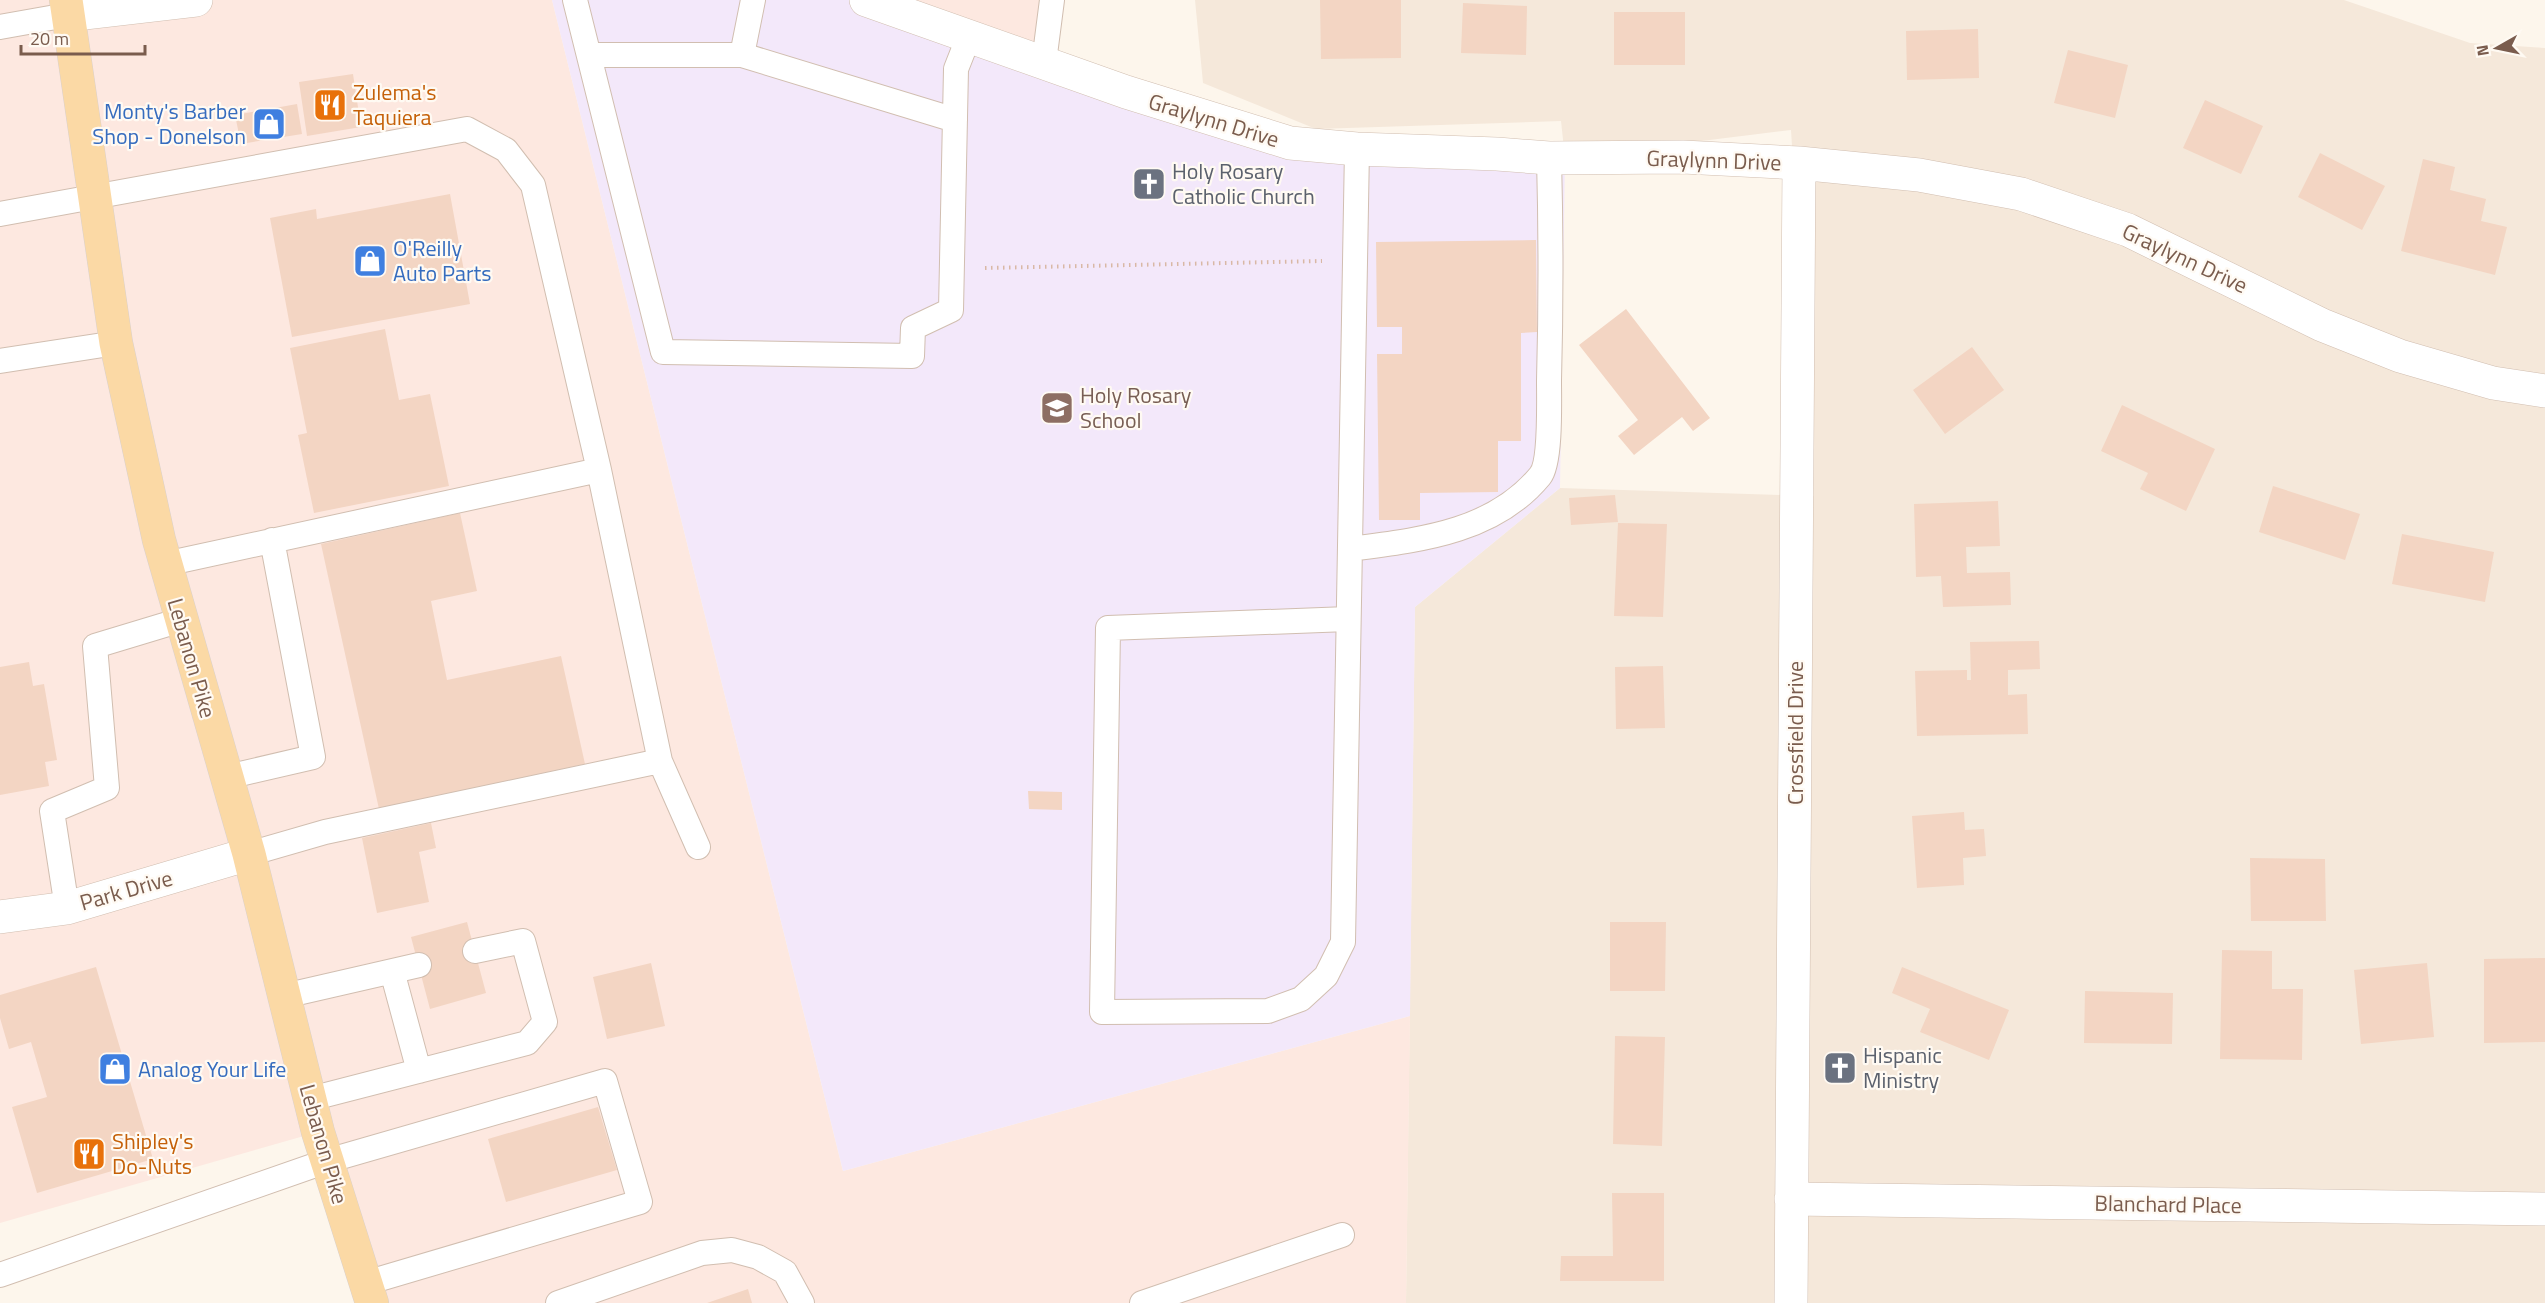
<svg xmlns="http://www.w3.org/2000/svg" width="2545" height="1303" font-family="'Titillium Web',sans-serif">
  <style>
    .residential { fill: #f5e8da }
    .commercial { fill: #fde8e0 }
    .education { fill: #f3e8fa }
    .building { fill: #f3d5c3 }
    .lines { fill: none; stroke-linecap: round; stroke-linejoin: round }
    .lane-casing { stroke: #d1beb0; stroke-width: 26 }
    .street-casing { stroke: #d1beb0; stroke-width: 34 }
    .primary-casing { stroke: #dad1cd; stroke-width: 34 }
    .path { stroke: #d9b8a5; stroke-width: 4; stroke-dasharray: 1.5 4.5; stroke-linecap: butt }
    .lane { stroke: #fff; stroke-width: 24 }
    .street { stroke: #fff; stroke-width: 33 }
    .primary { stroke: #fbd9a5; stroke-width: 33 }
    .labels { text-anchor: middle; stroke-width: 4.5; stroke-linejoin: round; paint-order: stroke }
    .food-label { font-size: 22px; fill: #c56008; stroke: #fffaf3; text-anchor: start }
    .shop-label { font-size: 22px; fill: #366cbe; stroke: #fffaf3; text-anchor: start }
    .street-label { font-size: 22px; fill: #7a5c4d; stroke: #fffaf3 }
    .worship-label { font-size: 22px; fill: #5b616d; stroke: #fffaf3; text-anchor: start }
    .education-label { font-size: 22px; fill: #785e54; stroke: #fffaf3; text-anchor: start }
  </style>
  <rect width="100%" height="100%" fill="#fdf6ec"/>
  <!-- residential -->
  <path class="residential" d="M1195,0H2344L2470,43L2545,48V1303H1406L1415,607L1560,488L1814,496L1791,130L1565,158L1561,121L1316,129L1203,83Z"/>
  <!-- commercial -->
  <path class="commercial" d="M0,0H552L843,1171L1410,1016L1406,1303H372L318,1132L0,1223Z
    M866,0H1061L1053,65Z"/>
  <!-- education -->
  <path class="education" d="M552,0H866L1290,143L1565,158L1560,488L1415,607L1410,1016L843,1171Z"/>
  <!-- building -->
  <path class="building" d="M1320,0H1401V58L1321,59Z
    M1463,3L1527,6L1526,55L1461,53Z
    M1614,12H1685V65H1614Z
    M1978,29L1979,78L1907,80L1906,31Z
    M2068,50L2128,65L2115,118L2054,103Z
    M353,74L361,127L307,136L299,82Z
    M2205,100L2263,126L2241,174L2183,148Z
    M297,104L302,134L241,144L235,115Z
    M2320,153L2385,186L2362,230L2298,197Z
    M2423,159L2455,167L2450,190L2486,199L2481,221L2507,227L2495,275L2401,251Z
    M450,194L470,304L292,337L270,218L316,209L317,219Z
    M1536,240L1537,332L1521,333V441H1498V492L1420,493V520H1379L1377,354H1402V327H1377L1376,242Z
    M1626,309L1710,418L1693,431L1682,417L1634,455L1618,436L1638,420L1579,345Z
    M385,329L399,400L430,394L449,486L314,513L298,435L307,433L290,348Z
    M1972,347L2004,390L1945,434L1913,390Z
    M2122,405L2215,449L2186,511L2140,489L2148,473L2101,451Z
    M2273,486L2360,514L2345,560L2259,532Z
    M1615,495L1618,522L1571,525L1569,498Z
    M1998,501L2000,546L1966,547L1967,573L2010,572L2011,605L1943,607L1941,576L1916,577L1914,504Z
    M460,513L477,591L431,601L447,680L561,656L585,764L379,809L321,544Z
    M1618,523L1667,524L1663,617L1614,616Z
    M2402,534L2494,552L2485,602L2392,584Z
    M2039,641L2040,669L2008,670V695L2027,694L2028,734L1917,736L1915,671L1967,670V680H1971L1970,642Z
    M29,662L33,686L44,684L57,760L45,762L49,786L0,795V667Z
    M1663,666L1665,728L1616,729L1615,667Z
    M1028,791L1062,792V810L1029,809Z
    M1964,812L1965,830L1984,829L1986,856L1963,858L1964,885L1917,888L1912,816Z
    M431,823L436,848L419,852L429,902L377,913L362,838Z
    M2250,858L2325,859L2326,921H2251Z
    M467,922L486,993L430,1009L411,937Z
    M1610,922H1666L1665,991H1610Z
    M2222,950L2272,951V989H2303L2302,1060L2220,1059Z
    M2545,958V1042L2484,1043V959Z
    M651,963L665,1026L607,1039L593,977Z
    M2427,963L2434,1037L2361,1044L2354,970Z
    M96,967L153,1159L37,1193L12,1107L47,1097L31,1042L9,1049L0,1018V995Z
    M1902,967L2009,1010L1989,1060L1920,1032L1930,1009L1892,993Z
    M2085,991L2173,993L2172,1044L2084,1043Z
    M1615,1036L1665,1037L1662,1146L1613,1144Z
    M598,1107L617,1170L506,1202L488,1139Z
    M1612,1193H1664V1281H1560L1561,1256H1613Z
    M748,1289L752,1303H707Z"/>
  <g class="lines">
    <!-- lane casing -->
    <g class="lane-casing">
      <path id="lane" d="M575,0L663,352L912,356L913,328L951,310L956,69L969,36
        M0,27L67,15
        M589,55H742L955,120
        M742,55L753,0
        M1044,62L1052,0
        M0,214L467,129L506,150L533,185L599,470L660,761L698,847
        M0,361L116,343
        M1350,549C1418,540 1493,533 1540,476C1551,463 1549,400 1549,381C1551,307 1551,233 1549,158
        M165,564L599,470
        M1348,619L1108,628L1102,1012L1268,1011L1301,999L1326,976L1343,942L1357,149
        M227,777L313,757L272,540
        M249,854L325,832L660,761
        M67,908L52,811L107,788L95,646L181,620
        M392,971L419,1071
        M284,996L419,965
        M310,1099L527,1043L545,1022L523,941L475,951
        M0,1275L327,1161L605,1081L640,1202L366,1283
        M558,1303L702,1253L732,1250L758,1257L785,1272L802,1303
        M1142,1303L1342,1235"/>
    </g>
    <!-- street casing -->
    <g class="street-casing">
      <path id="street" d="M866,0L1126,92L1290,143L1357,149L1497,154L1549,158L1683,157L1799,163L1919,175L2021,194L2128,230L2322,325L2400,356L2493,383L2545,391
        M67,15L196,0
        M0,917L67,908L249,854
        M1791,1199L2545,1209
        M1791,1303L1799,163"/>
    </g>
    <!-- primary casing -->
    <g class="primary-casing">
      <path id="primary" d="M66,0L116,343L159,540L249,854L318,1132L372,1303"/>
    </g>
    <!-- path -->
    <path class="path" d="M985,268L1322,261"/>
    <!-- lane -->
    <use href="#lane" class="lane"/>
    <!-- street -->
    <use href="#street" class="street"/>
    <!-- primary -->
    <use href="#primary" class="primary"/>
  </g>
  <!-- icons -->
  <defs>
    <g id="restaurant-square" transform="scale(1.725)"><rect x="-9" y="-9" width="18" height="18" rx="4" fill="#e8710a" stroke="#fffaf3"/><path d="M-5-6h1v4h1v-4h1v4h1v-4h1v5L-1.5 .5V6h-2V.5L-5-1ZM5-6V6H3V1.5H1.5Q1.5-4 5-6Z" fill="#fff"/></g>
    <g id="shop-square" transform="scale(1.725)"><rect x="-9" y="-9" width="18" height="18" rx="4" fill="#3f7fe0" stroke="#fffaf3"/><path d="M-5-2.5h2.3a2.7 3.5 0 0 1 5.4 0H5L5.5 6h-11ZM-1.5-2.5h3a1.5 2.3 0 0 0-3 0Z" fill="#fff"/></g>
    <g id="church-square" transform="scale(1.725)"><rect x="-9" y="-9" width="18" height="18" rx="4" fill="#6b7280" stroke="#fffaf3"/><path d="M-1.2-6h2.4v3.5h3.3v2.4h-3.3V6h-2.4V-.1h-3.3v-2.4h3.3Z" fill="#fff"/></g>
    <g id="school-square" transform="scale(1.725)"><rect x="-9" y="-9" width="18" height="18" rx="4" fill="#8d6e63" stroke="#fffaf3"/><path d="M0-5L7-2L0 1L-7-2ZM-4 1L0 2.5L4 1V4Q0 6-4 4Z" fill="#fff"/></g>
  </defs>
  <g fill-rule="evenodd">
    <use href="#restaurant-square" x="330" y="105"/>
    <use href="#shop-square" x="269" y="124"/>
    <use href="#church-square" x="1149" y="184"/>
    <use href="#shop-square" x="370" y="261"/>
    <use href="#school-square" x="1057" y="408"/>
    <use href="#church-square" x="1840" y="1068"/>
    <use href="#shop-square" x="115" y="1069"/>
    <use href="#restaurant-square" x="89" y="1154"/>
  </g>
  <g class="labels">
    <!-- food labels -->
    <g class="food-label">
      <text x="353" y="100">Zulema's<tspan x="353" dy="25">Taquiera</tspan></text>
      <text x="112" y="1149">Shipley's<tspan x="112" dy="25">Do-Nuts</tspan></text>
    </g>
    <!-- shop labels -->
    <g class="shop-label">
      <text x="246" y="119" text-anchor="end">Monty's Barber<tspan x="246" dy="25">Shop - Donelson</tspan></text>
      <text x="393" y="256">O'Reilly<tspan x="393" dy="25">Auto Parts</tspan></text>
      <text x="138" y="1077">Analog Your Life</text>
    </g>
    <!-- street labels -->
    <g class="street-label">
      <text transform="translate(1214 120) rotate(17)" y="8">Graylynn Drive</text>
      <text transform="translate(1714 160) rotate(2)" y="8">Graylynn Drive</text>
      <text transform="translate(2185 258) rotate(25)" y="8">Graylynn Drive</text>
      <text transform="translate(192 658) rotate(74)" y="8">Lebanon Pike</text>
      <text transform="translate(1795 733) rotate(-90)" y="8">Crossfield Drive</text>
      <text transform="translate(126 890) rotate(-16)" y="8">Park Drive</text>
      <text transform="translate(324 1144) rotate(74)" y="8">Lebanon Pike</text>
      <text transform="translate(2168 1204) rotate(1)" y="8">Blanchard Place</text>
    </g>
    <!-- worship labels -->
    <g class="worship-label">
      <text x="1172" y="179">Holy Rosary<tspan x="1172" dy="25">Catholic Church</tspan></text>
      <text x="1863" y="1063">Hispanic<tspan x="1863" dy="25">Ministry</tspan></text>
    </g>
    <!-- education labels -->
    <g class="education-label">
      <text x="1080" y="403">Holy Rosary<tspan x="1080" dy="25">School</tspan></text>
    </g>
  </g>
  <!-- north arrow -->
  <g transform="translate(2497 48) rotate(261)" stroke="#fffaf3" stroke-width="4.5" paint-order="stroke">
  <path d="M0-4.5L10 22L0 15L-10 22Z" fill="#7a5c4d"/>
  <text y="-9" font-size="16" font-weight="bold" text-anchor="middle" fill="#7a5c4d">N</text>
  </g>
  <!-- scale -->
  <path d="M21 45v9h124v-9" fill="none" stroke="#7a5c4d" stroke-width="3"/>
  <text x="30" y="45" font-size="18" fill="#7a5c4d" stroke="#fffaf3" stroke-width="4.5" paint-order="stroke">20 m</text>
</svg>
